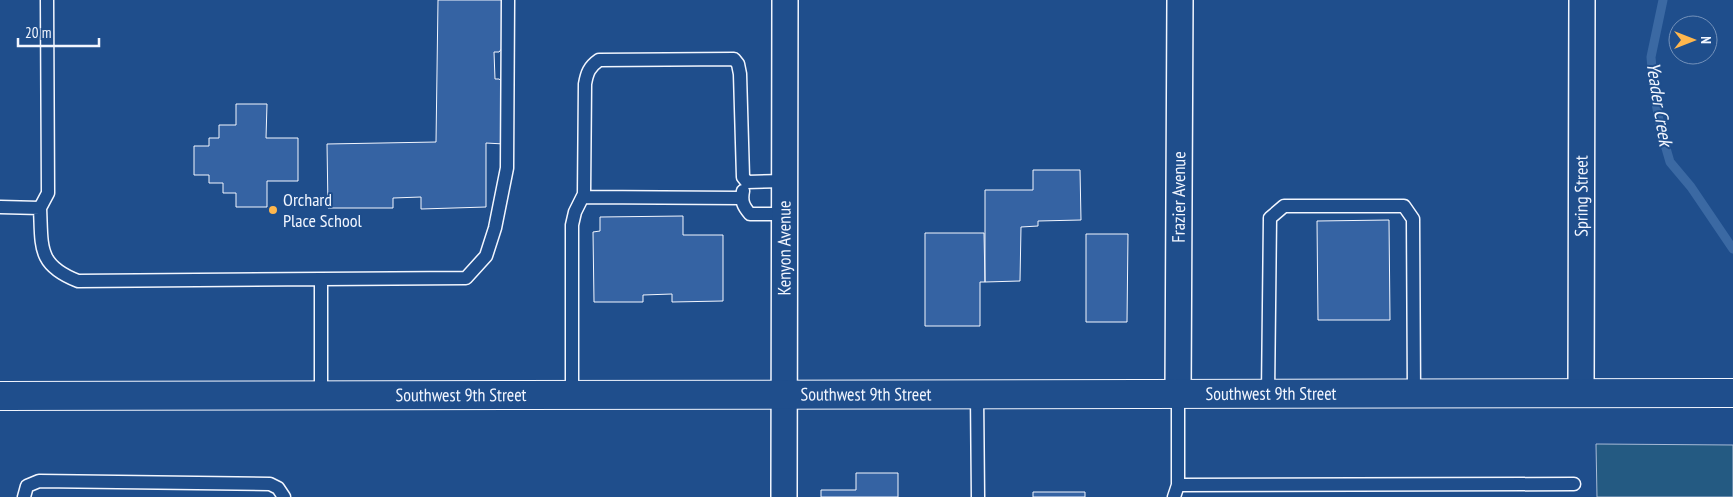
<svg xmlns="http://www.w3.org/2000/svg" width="1733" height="497" font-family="'PT Sans Narrow',sans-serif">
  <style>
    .green { fill: #245a82; stroke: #a8bbd7 }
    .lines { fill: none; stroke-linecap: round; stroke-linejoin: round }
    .stream { stroke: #3b69a3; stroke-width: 9 }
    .building { fill: #3563a3; stroke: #f2f6ff }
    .service-casing { stroke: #f2f6ff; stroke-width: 15 }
    .minor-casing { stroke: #f2f6ff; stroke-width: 28 }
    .secondary-casing { stroke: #f2f6ff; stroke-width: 30 }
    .service { stroke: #1f4e8c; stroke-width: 12 }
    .minor { stroke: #1f4e8c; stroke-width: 25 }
    .secondary { stroke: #1f4e8c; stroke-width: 28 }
    .poi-dot { fill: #ffb74d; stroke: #1f4e8c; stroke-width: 2 }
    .labels { text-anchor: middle; stroke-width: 4; stroke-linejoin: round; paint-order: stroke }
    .street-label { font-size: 18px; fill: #f2f6ff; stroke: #1f4e8c }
    .poi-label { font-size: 18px; fill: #f2f6ff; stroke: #1f4e8c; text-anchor: start }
    .water-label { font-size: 19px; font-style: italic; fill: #f2f6ff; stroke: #1f4e8c }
  </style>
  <rect width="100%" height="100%" fill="#1f4e8c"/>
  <!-- green -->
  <path class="green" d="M1596,444L1733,445V497H1597Z"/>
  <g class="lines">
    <!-- stream -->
    <path class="stream" d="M1663,0L1651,57L1654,92L1661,131L1670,162L1691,187L1733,249"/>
  </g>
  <!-- building -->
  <path class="building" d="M438,0H504V46L499,52H494L495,79H499L504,83V144L486,143V207L421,209V197L393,198V208H328L327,144L436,142Z
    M236,104H267L266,138H298V181H267V207H236V193H223V183H209V175H194V146H209V138H219V125H236Z
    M1033,170H1080L1081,220L1038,221V226L1021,227L1020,281L985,282V190H1033Z
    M683,216V235H723V301L672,302V294L643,295V302H594L593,232L600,231V217Z
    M1389,220L1390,320H1318L1317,221Z
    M925,233H984L985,282H980V326H925Z
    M1086,234H1128L1127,322H1086Z
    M856,473H898V497H821V490H856Z
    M1033,492H1085V497H1033Z"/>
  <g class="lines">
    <!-- service casing -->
    <g class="service-casing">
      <path id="service" d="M743,191C741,201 743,206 750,214H785
        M583,197L741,198
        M0,207L40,208L48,193L47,0
        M40,208C42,247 37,265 78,281L321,279V396
        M321,279L466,278L486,256L495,228L507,168L508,0
        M1268,394L1270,218L1284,206H1404L1413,219L1414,394
        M572,395V225L575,212L584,194L585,84C587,73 589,67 599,60L734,59L738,64L740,74L743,177L747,182L785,181
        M977,395L978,497
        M1178,485L1574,484
        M24,497L27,486L39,481L270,484L278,488L284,497
        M1174,497L1178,485V395"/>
    </g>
    <!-- minor casing -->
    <g class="minor-casing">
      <g id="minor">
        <path id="s1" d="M1581,394L1582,0"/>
        <path id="s2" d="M1178,395L1180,0"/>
        <path id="s3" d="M784,497L785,0"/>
      </g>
    </g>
    <!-- secondary casing -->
    <g class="secondary-casing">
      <g id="secondary">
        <path id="s4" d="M0,396L1733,393"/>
      </g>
    </g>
    <!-- service -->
    <use href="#service" class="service"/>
    <!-- minor -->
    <use href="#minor" class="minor"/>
    <!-- secondary -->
    <use href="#secondary" class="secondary"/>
  </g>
  <!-- markers -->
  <circle class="poi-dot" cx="273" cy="210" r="5"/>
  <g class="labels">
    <!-- street labels -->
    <g class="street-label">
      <text dy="6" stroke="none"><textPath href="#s2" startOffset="198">Frazier Avenue</textPath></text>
      <text dy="6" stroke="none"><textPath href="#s1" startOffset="198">Spring Street</textPath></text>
      <text dy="6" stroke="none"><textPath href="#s3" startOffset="249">Kenyon Avenue</textPath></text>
      <text dy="6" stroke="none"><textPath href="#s4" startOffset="866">Southwest 9th Street</textPath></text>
      <text dy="6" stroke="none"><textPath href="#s4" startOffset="1271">Southwest 9th Street</textPath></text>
      <text dy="6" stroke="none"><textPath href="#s4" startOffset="461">Southwest 9th Street</textPath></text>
    </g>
    <!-- poi labels -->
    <g class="poi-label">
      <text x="283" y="206">Orchard<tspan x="283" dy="21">Place School</tspan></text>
    </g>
    <!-- water labels -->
    <g class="water-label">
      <text transform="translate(1660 104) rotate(81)" y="7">Yeader Creek</text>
    </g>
  </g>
  <!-- north arrow -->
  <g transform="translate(1693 40) rotate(90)"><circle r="24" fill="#1f4e8c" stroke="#7391ba"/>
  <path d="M0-4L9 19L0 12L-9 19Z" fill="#ffb74d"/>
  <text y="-8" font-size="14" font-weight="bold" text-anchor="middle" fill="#f2f6ff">N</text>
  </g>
  <!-- scale -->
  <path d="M18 38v8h81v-8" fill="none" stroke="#f2f6ff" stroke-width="2.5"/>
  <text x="25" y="38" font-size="15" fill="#f2f6ff" stroke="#1f4e8c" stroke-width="4" paint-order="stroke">20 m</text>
</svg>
